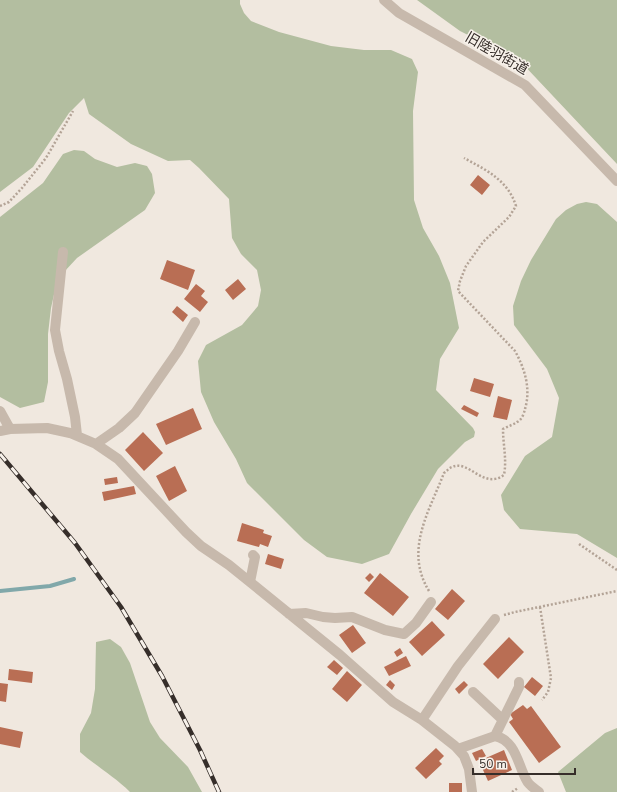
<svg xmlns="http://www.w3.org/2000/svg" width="617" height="792" font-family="'Nunito Sans','Noto Sans JP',sans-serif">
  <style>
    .green { fill: #b3bea0 }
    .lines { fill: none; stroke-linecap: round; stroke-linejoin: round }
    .stream { stroke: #81a8aa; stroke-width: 4 }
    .building { fill: #b96e54 }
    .path { stroke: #b3a396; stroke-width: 2.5; stroke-dasharray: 2 2; stroke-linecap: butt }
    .minor { stroke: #c7b9ac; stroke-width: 10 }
    .rail-casing { stroke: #362e2a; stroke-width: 4.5 }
    .rail { stroke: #f8f2eb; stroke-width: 3; stroke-dasharray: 9; stroke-linecap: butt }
    .labels { text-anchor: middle; stroke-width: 3; stroke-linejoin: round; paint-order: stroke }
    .street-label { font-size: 14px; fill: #362e2a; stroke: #f8f2eb }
  </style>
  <rect width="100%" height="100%" fill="#f0e8df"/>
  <!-- green -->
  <path class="green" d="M0,0H240V4L244,13L251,21L279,32L331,46L364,50H391L412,59L418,72L413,111L414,200L423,228L439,256L450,283L459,328L440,359L436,390L473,428L475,432L474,437L465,442L438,469L411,514L389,554L362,564L327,557L304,540L247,483L236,459L214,422L201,392L198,361L206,345L242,325L258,306L261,290L257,270L241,254L232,238L229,199L199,168L190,160L168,161L131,144L89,114L84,98L69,113L33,167L0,192Z
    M417,0H617V164L520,61L460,31Z
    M74,150L84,151L95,159L117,167L135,163L147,166L152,174L155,193L145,210L77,258L64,272L55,290L51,308L48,334V382L44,402L20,408L0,397V217L43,183L63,154Z
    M586,202L597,204L617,222V558L577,534L520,529L504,510L501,495L525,456L552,437L559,398L547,369L514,325L513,306L521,281L531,260L556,219L566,210L577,204Z
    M110,639L121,647L130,663L150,722L160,738L188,767L202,792H130C115,777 96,766 80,752V734L91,713L95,689L96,642Z
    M617,728V792H566L558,772L605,733Z"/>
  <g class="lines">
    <!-- stream -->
    <path class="stream" d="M0,591L50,586L74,579"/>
  </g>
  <!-- building -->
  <path class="building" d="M478,175L490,185L482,195L470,185Z
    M167,260L195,270L188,290L160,279Z
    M238,279L246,289L233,300L225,290Z
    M196,284L205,291L201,296L208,302L200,312L184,299Z
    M177,306L188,315L183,322L172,312Z
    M474,378L494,384L490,397L470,391Z
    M498,396L512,400L507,420L493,417Z
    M464,405L479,413L477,417L461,409Z
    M193,408L202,429L166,445L156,424Z
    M143,432L163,453L144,471L125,450Z
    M175,466L187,491L169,501L156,476Z
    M117,477L118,483L105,485L104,479Z
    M134,486L136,494L104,501L102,492Z
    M242,523L264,530L263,533L272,536L268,547L260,544L259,547L237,541Z
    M268,554L284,559L281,569L265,564Z
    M370,573L374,577L369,582L365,578Z
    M380,573L409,597L393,616L364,593Z
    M452,589L465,601L448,620L435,609Z
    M432,621L445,635L422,656L409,642Z
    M353,625L366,643L352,653L339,635Z
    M509,637L524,652L498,679L483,664Z
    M400,648L403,653L397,657L394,652Z
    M406,656L411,666L389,676L384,667Z
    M334,660L343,668L337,675L327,667Z
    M9,669L33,672L32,683L8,680Z
    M347,671L362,685L347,702L332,689Z
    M532,677L543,686L535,696L524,687Z
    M390,680L395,685L392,690L386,685Z
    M464,681L468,685L459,694L455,689Z
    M0,683L8,684L6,702L0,701Z
    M523,705L527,709L531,706L561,747L539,763L509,722L513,719L510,714Z
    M0,727L23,732L20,748L0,744Z
    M436,748L444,756L439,761L442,764L426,779L415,768Z
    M482,749L486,756L476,761L472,753Z
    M504,750L512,770L488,781L479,761Z
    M449,783H462V792H449Z"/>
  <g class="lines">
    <!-- path -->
    <path class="path" d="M0,206L9,202L22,188L46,158L73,111
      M579,544L617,570
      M429,591C404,550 429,512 444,473C447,471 449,468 452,467C469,459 483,490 504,475C507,459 503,445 503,429C508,426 513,425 517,422C522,420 524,413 525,409C531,389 525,369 515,351L458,291L460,281L466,266L483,242L509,217L516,206C508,180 486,170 464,158
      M540,607L551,678L548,692L542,700
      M504,615L515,612L617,591
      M512,792L518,788"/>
    <!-- minor -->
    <path class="minor" d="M384,0L399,13L525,85L617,181
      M63,252L55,330L59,351L67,379L75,417L77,435
      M0,411L10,429
      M0,431L10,429L47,428L70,433L96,444L118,459L186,532L201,546L229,565L340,655L393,702L422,720L455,746L464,756L469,769L472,792
      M96,444L119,428L135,413L178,351L195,322
      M250,582L255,557L253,555
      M289,614L306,613L323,617L335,618L352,617L385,630L404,634L416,623L431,602
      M473,692L503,720
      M422,720L458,666L495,619
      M495,736L519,687V682
      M458,749L495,736C516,740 518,766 527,781C529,785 535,789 539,792"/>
    <!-- rail casing -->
    <g class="rail-casing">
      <path id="rail" d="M0,454L75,543L121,607L162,676L200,750L219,792"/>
    </g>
    <!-- rail -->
    <use href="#rail" class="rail"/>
  </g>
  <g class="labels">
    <!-- street labels -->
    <g class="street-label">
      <text transform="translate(497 53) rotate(30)" y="5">旧陸羽街道</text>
    </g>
  </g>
  <!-- scale -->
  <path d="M473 768v6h102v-6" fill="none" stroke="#362e2a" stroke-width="2"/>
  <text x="479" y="768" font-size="12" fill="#362e2a" stroke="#f8f2eb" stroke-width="3" paint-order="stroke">50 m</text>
</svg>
